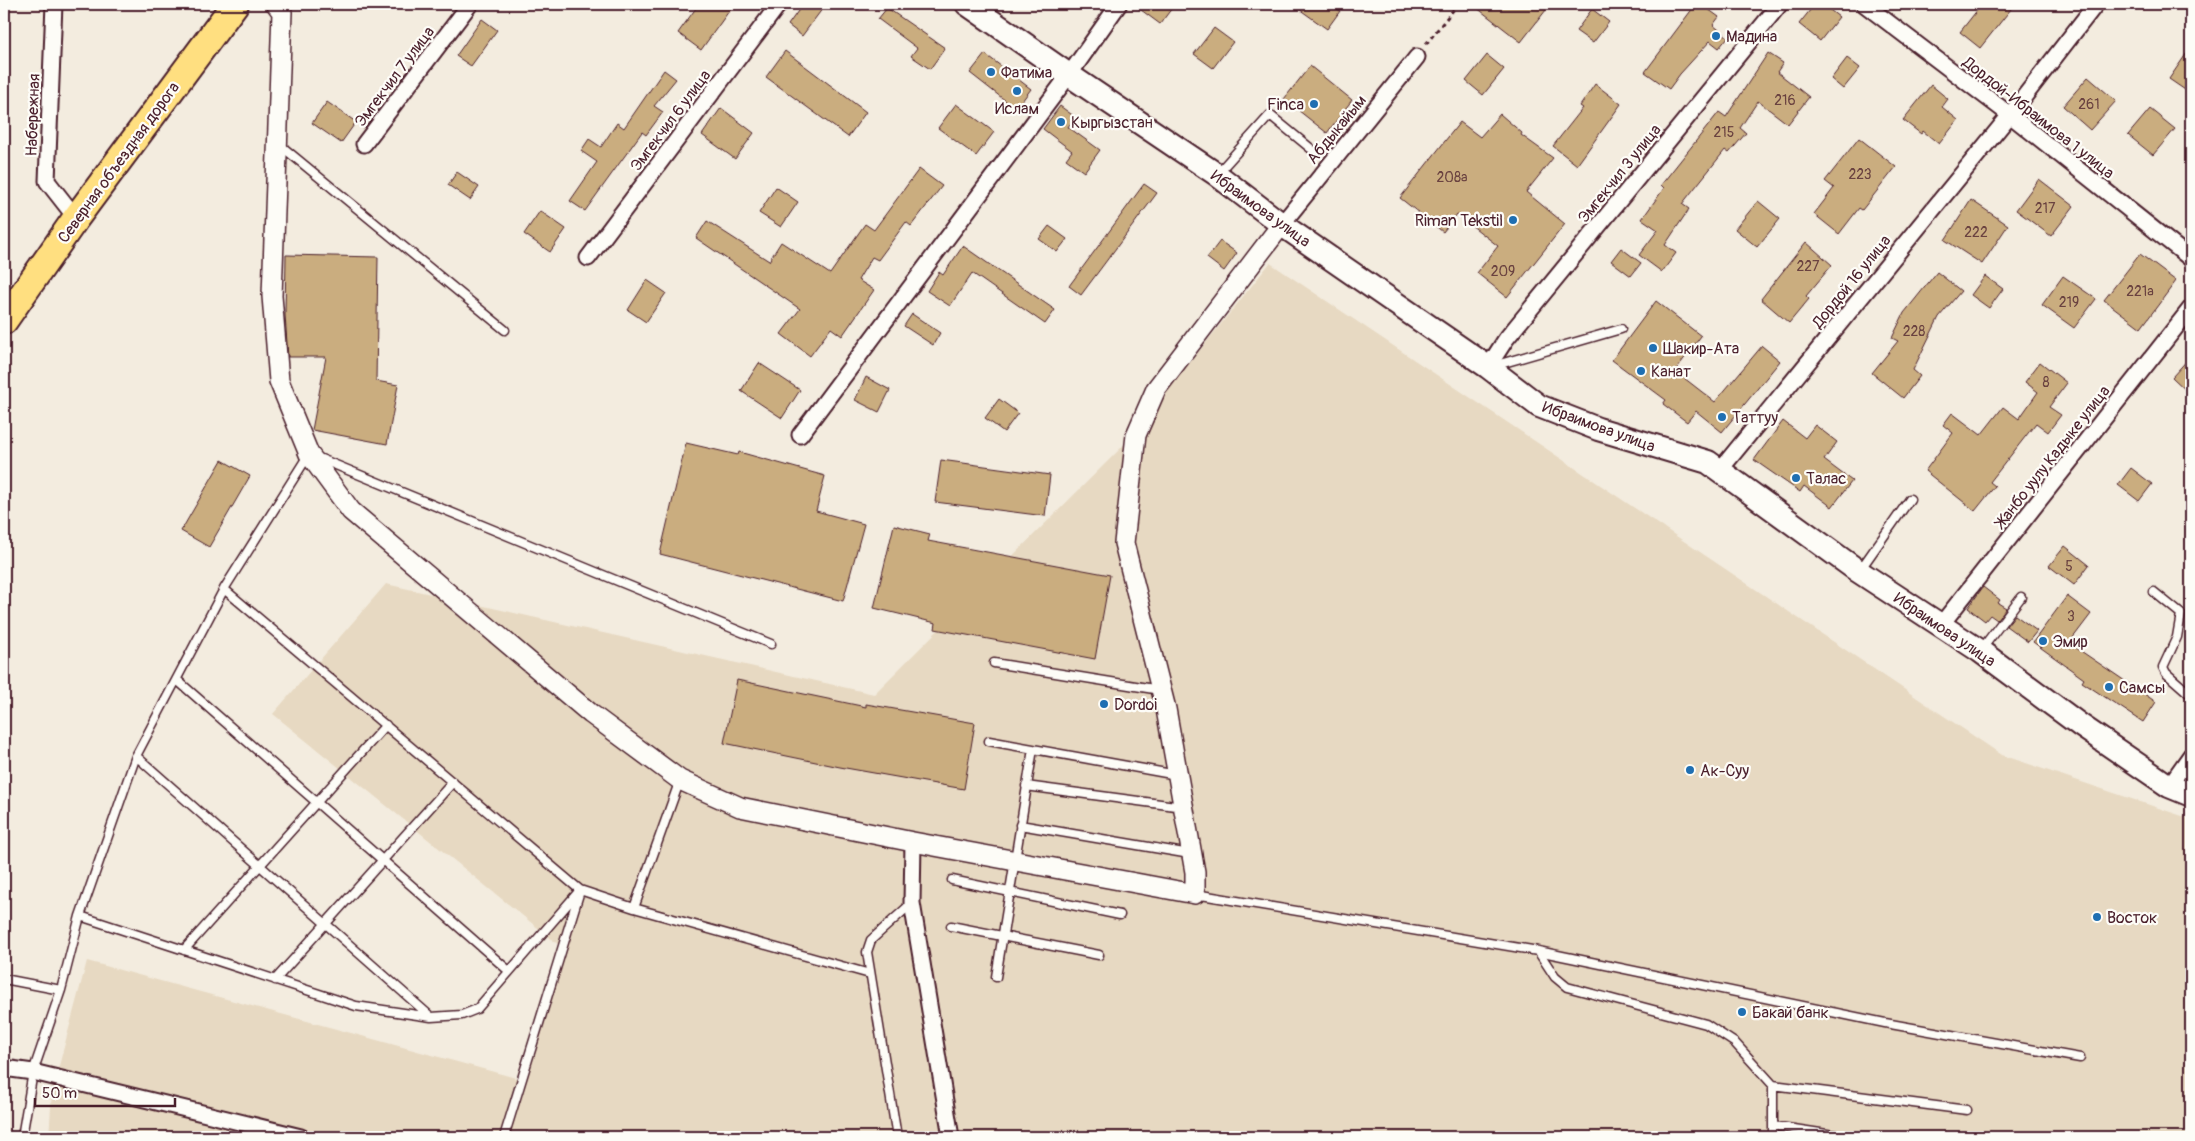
<svg xmlns="http://www.w3.org/2000/svg" width="2195" height="1141" font-family="Pangolin,sans-serif">
  <style>
    .built { fill: #e7d9c2 }
    .building { fill: #caad7f; stroke: #4a1f2b }
    .lines { fill: none; stroke-linecap: round; stroke-linejoin: round }
    .service-casing { stroke: #4a1f2b; stroke-width: 11 }
    .minor-casing { stroke: #4a1f2b; stroke-width: 19 }
    .tertiary-casing { stroke: #4a1f2b; stroke-width: 22 }
    .secondary-casing { stroke: #4a1f2b; stroke-width: 26 }
    .trunk-casing { stroke: #4a1f2b; stroke-width: 30 }
    .path { stroke: #4a1f2b; stroke-width: 3; stroke-dasharray: 4 4; stroke-linecap: butt }
    .service { stroke: #fdfcf7; stroke-width: 8 }
    .minor { stroke: #fdfcf7; stroke-width: 15 }
    .tertiary { stroke: #fdfcf7; stroke-width: 19 }
    .secondary { stroke: #fdfcf7; stroke-width: 22 }
    .trunk { stroke: #ffdf80; stroke-width: 26 }
    .poi-dot { fill: #1f6fb2; stroke: #fdfcf7; stroke-width: 2 }
    .labels { text-anchor: middle; stroke-width: 4.5; stroke-linejoin: round; paint-order: stroke }
    .number-label { font-size: 14px; fill: #6a4240 }
    .poi-label { font-size: 16px; fill: #4a1f2b; stroke: #fdfcf7; text-anchor: start }
    .street-label { font-size: 16px; fill: #4a1f2b; stroke: #fdfcf7 }
  </style>
  <rect width="100%" height="100%" fill="#f3ecdf"/>
  <filter id="ink" filterUnits="userSpaceOnUse"><feTurbulence type="fractalNoise" baseFrequency=".02" numOctaves="2"/><feDisplacementMap in="SourceGraphic" scale="10" xChannelSelector="R" yChannelSelector="G"/><feConvolveMatrix kernelMatrix="1 2 1 2 8 2 1 2 1" color-interpolation-filters="sRGB"/></filter>
  <g filter="url(#ink)">
    <!-- built -->
    <path class="built" d="M1270,263L2002,755L2191,819V1137H49L52,1092L87,961L523,1080L565,950L273,714L386,584L874,694L1122,447Z"/>
    <!-- building -->
    <path class="building" d="M699,4H734L701,50L678,33Z
      M803,4H826L802,36L788,25Z
      M1133,4H1175L1160,24Z
      M1292,4H1330L1340,11L1327,29Z
      M1472,4H1539L1546,10L1521,42Z
      M1696,4H1701L1719,17L1713,25L1728,37L1719,48L1710,41L1680,74L1669,89L1645,72Z
      M1815,4H1822L1839,17L1820,41L1799,24Z
      M1982,4H2015L1980,48L1960,32Z
      M887,8L945,48L930,69L911,56L917,48L878,19Z
      M1592,9L1609,22L1593,43L1576,31Z
      M482,19L497,30L471,66L456,56Z
      M1214,28L1233,42L1213,68L1194,54Z
      M2191,47V94L2169,79Z
      M785,51L866,112L848,137L766,77Z
      M1768,53L1783,63L1777,72L1809,97L1788,124L1758,101L1740,128L1746,133L1729,153L1725,150L1682,204L1689,209L1665,245L1676,253L1662,272L1639,255L1658,230L1642,219L1664,188L1661,185L1719,112L1726,117Z
      M985,54L1031,89L1016,109L970,73Z
      M1487,55L1504,69L1483,95L1466,81Z
      M1847,58L1860,68L1843,89L1831,79Z
      M1310,66L1352,100L1327,133L1284,99Z
      M664,70L676,79L654,106L663,112L646,135L642,132L585,211L570,201L597,162L581,151L589,139L601,147L617,123L624,128Z
      M2088,77L2116,101L2090,130L2063,106Z
      M1595,84L1621,104L1577,165L1553,146L1583,108L1580,106Z
      M1931,85L1948,99L1942,107L1958,120L1939,144L1923,131L1921,134L1903,120Z
      M327,102L356,122L341,143L312,123Z
      M956,104L994,132L976,156L938,128Z
      M1060,106L1075,117L1068,127L1100,150L1084,172L1066,159L1072,151L1043,129Z
      M721,108L754,133L735,159L702,135Z
      M2150,109L2175,129L2153,155L2128,135Z
      M1500,114L1522,133L1521,135L1553,158L1526,192L1565,224L1507,297L1477,273L1498,246L1457,214L1443,232L1400,198L1460,122L1480,137Z
      M1859,138L1896,167L1862,210L1859,208L1839,234L1814,214L1834,188L1825,181Z
      M919,169L942,186L911,226L906,222L878,260L872,257L858,280L874,290L842,336L831,328L810,356L781,334L800,309L696,238L707,221L769,261L781,242L830,274L865,224L874,230Z
      M457,172L479,187L470,200L448,185Z
      M2039,179L2074,206L2051,236L2016,210Z
      M1144,184L1157,193L1081,295L1069,286Z
      M776,187L798,202L781,227L759,213Z
      M1971,200L2008,225L1982,264L1945,240Z
      M1758,201L1780,219L1757,247L1735,229Z
      M540,211L566,229L550,252L524,234Z
      M1049,226L1067,239L1057,252L1039,239Z
      M1220,241L1237,253L1224,271L1207,258Z
      M1806,242L1832,265L1806,296L1809,299L1789,323L1761,299Z
      M963,246L1055,310L1045,324L972,273L950,306L927,291L939,272L943,275Z
      M1621,248L1641,263L1631,276L1611,261Z
      M2140,254L2176,281L2141,328L2104,300Z
      M286,255L378,257L376,381L398,385L387,444L312,430L326,357H288L285,315Z
      M1937,272L1961,291L1939,317L1913,370L1920,376L1903,398L1872,373L1898,341L1892,338L1904,313Z
      M1985,276L2003,289L1989,308L1971,295Z
      M2063,276L2096,299L2074,328L2042,305Z
      M647,280L666,293L646,322L628,310Z
      M1656,301L1701,336L1675,371L1715,402L1762,346L1780,361L1722,432L1696,411L1687,422L1663,404L1666,400L1612,360Z
      M912,314L940,333L933,345L904,326Z
      M2191,356V395L2172,377Z
      M2040,362L2067,383L2049,407L2061,415L2048,432L2036,423L1990,482L1995,486L1975,511L1925,471L1953,433L1943,425L1952,413L1981,435L2003,407L2019,419L2038,392L2025,382Z
      M759,363L800,390L782,418L741,391Z
      M866,377L890,390L879,412L855,400Z
      M999,399L1018,413L1004,432L985,418Z
      M1783,421L1805,438L1815,425L1837,442L1824,460L1852,481L1832,507L1804,486L1800,492L1754,460Z
      M686,443L738,455L739,452L825,476L816,511L864,524L843,601L660,554Z
      M222,460L250,476L209,547L181,531Z
      M941,460L1050,475L1045,516L935,502Z
      M2131,468L2152,484L2139,501L2118,485Z
      M894,525L930,534L928,541L1110,575L1095,659L935,629L936,623L874,608Z
      M2065,546L2089,565L2074,585L2049,566Z
      M1983,587L2000,600L1998,603L2006,608L1997,620L1990,615L1985,621L1968,608Z
      M2067,596L2091,614L2069,643L2156,702L2143,722L2082,682L2084,679L2033,642Z
      M2015,615L2037,631L2028,642L2006,626Z
      M737,680L866,707V704L975,723L964,789L840,767L724,743Z"/>
    <g class="lines">
      <!-- service casing -->
      <g class="service-casing">
        <path id="service" d="M280,145L505,330
          M1218,173L1270,115L1315,152
          M1493,366L1621,329
          M1860,570L1910,499
          M224,589L580,890L634,908L870,974
          M2154,592L2181,614L2177,637L2163,667L2166,673L2191,695
          M1981,650L2021,597
          M994,663L1160,690
          M177,680L509,971
          M989,741L1177,775
          M136,756L430,1016
          M1026,786L1183,807
          M1020,825L1190,854
          M952,880L1120,915
          M1195,894L1538,951L1885,1023L2080,1058
          M634,908L680,780
          M80,916L356,1006L431,1017L462,1015L477,1009L580,890
          M951,926L1099,955
          M184,950L386,725
          M1538,951L1555,977L1567,987L1706,1024L1735,1043L1773,1085L1967,1110
          M996,977L1033,749
          M4,979L61,990
          M275,980L453,782
          M1774,1126L1847,1137
          M22,1137L33,1072L61,990L80,916L136,756L224,589L309,454L771,644
          M504,1137L579,894
          M897,1137L867,952L871,940L912,903
          M1773,1137V1085"/>
      </g>
      <!-- minor casing -->
      <g class="minor-casing">
        <path id="minor" d="M54,4L47,181L76,218
          M1864,4L2010,115L2191,259
          M364,144L470,4
          M1282,224L1417,57
          M588,258L779,4
          M1488,367L1506,339L1780,4
          M800,435L1069,75L1119,4
          M1720,470L2010,115L2096,4
          M1940,626L2191,308
          M2169,786L2191,755
          M913,842L912,903L951,1137
          M4,1068L33,1072L301,1137"/>
      </g>
      <!-- tertiary casing -->
      <g class="tertiary-casing">
        <path id="tertiary" d="M276,4L282,12L272,296L279,381L309,454L351,511L591,714L680,780L740,807L913,842L1195,894V872L1166,709L1124,543L1136,435L1156,389L1282,224"/>
      </g>
      <!-- secondary casing -->
      <g class="secondary-casing">
        <path id="secondary" d="M967,4L1069,75L1216,174L1285,227L1488,367L1539,406L1598,429L1708,462L1858,571L1980,651L2080,725L2169,786L2191,795"/>
      </g>
      <!-- trunk casing -->
      <g class="trunk-casing">
        <path id="trunk" d="M4,321L76,218L235,4"/>
      </g>
      <!-- path -->
      <path class="path" d="M1426,44L1458,4"/>
      <!-- service -->
      <use href="#service" class="service"/>
      <!-- minor -->
      <use href="#minor" class="minor"/>
      <!-- tertiary -->
      <use href="#tertiary" class="tertiary"/>
      <!-- secondary -->
      <use href="#secondary" class="secondary"/>
      <!-- trunk -->
      <use href="#trunk" class="trunk"/>
    </g>
  </g>
  <!-- markers -->
  <g class="poi-dot">
    <circle cx="1716" cy="36" r="5"/>
    <circle cx="991" cy="72" r="5"/>
    <circle cx="1017" cy="91" r="5"/>
    <circle cx="1314" cy="104" r="5"/>
    <circle cx="1061" cy="122" r="5"/>
    <circle cx="1513" cy="220" r="5"/>
    <circle cx="1653" cy="348" r="5"/>
    <circle cx="1641" cy="371" r="5"/>
    <circle cx="1722" cy="417" r="5"/>
    <circle cx="1796" cy="478" r="5"/>
    <circle cx="2043" cy="641" r="5"/>
    <circle cx="2109" cy="687" r="5"/>
    <circle cx="1104" cy="704" r="5"/>
    <circle cx="1690" cy="770" r="5"/>
    <circle cx="2097" cy="917" r="5"/>
    <circle cx="1742" cy="1012" r="5"/>
  </g>
  <g class="labels">
    <!-- number labels -->
    <g class="number-label">
      <text x="1785" y="105">216</text>
      <text x="2089" y="109">261</text>
      <text x="1724" y="137">215</text>
      <text x="1860" y="179">223</text>
      <text x="1452" y="182">208а</text>
      <text x="2045" y="213">217</text>
      <text x="1976" y="237">222</text>
      <text x="1808" y="271">227</text>
      <text x="1503" y="276">209</text>
      <text x="2140" y="296">221а</text>
      <text x="2069" y="307">219</text>
      <text x="1914" y="336">228</text>
      <text x="2046" y="387">8</text>
      <text x="2069" y="571">5</text>
      <text x="2071" y="621">3</text>
    </g>
    <!-- poi labels -->
    <g class="poi-label">
      <text x="1726" y="42">Мадина</text>
      <text x="1001" y="78">Фатима</text>
      <text x="1304" y="110" text-anchor="end">Finca</text>
      <text x="1017" y="114" text-anchor="middle">Ислам</text>
      <text x="1071" y="128">Кыргызстан</text>
      <text x="1503" y="226" text-anchor="end">Riman Tekstil</text>
      <text x="1663" y="354">Шакир-Ата</text>
      <text x="1651" y="377">Канат</text>
      <text x="1732" y="423">Таттуу</text>
      <text x="1806" y="484">Талас</text>
      <text x="2053" y="647">Эмир</text>
      <text x="2119" y="693">Самсы</text>
      <text x="1114" y="710">Dordoi</text>
      <text x="1700" y="776">Ак-Суу</text>
      <text x="2107" y="923">Восток</text>
      <text x="1752" y="1018">Бакай банк</text>
    </g>
    <!-- street labels -->
    <g class="street-label">
      <text transform="translate(394 76) rotate(-53)" y="6">Эмгекчил 7 улица</text>
      <text transform="translate(32 115) rotate(-88)" y="6">Набережная</text>
      <text transform="translate(2039 117) rotate(38)" y="6">Дордой-Ибраимова 1 улица</text>
      <text transform="translate(670 120) rotate(-53)" y="6">Эмгекчил 6 улица</text>
      <text transform="translate(1336 129) rotate(-51)" y="6">Абдыкайым</text>
      <text transform="translate(118 162) rotate(-54)" y="6">Северная объездная дорога</text>
      <text transform="translate(1619 173) rotate(-51)" y="6">Эмгекчил 3 улица</text>
      <text transform="translate(1261 208) rotate(36)" y="6">Ибраимова улица</text>
      <text transform="translate(1851 281) rotate(-51)" y="6">Дордой 16 улица</text>
      <text transform="translate(1599 426) rotate(20)" y="6">Ибраимова улица</text>
      <text transform="translate(2052 456) rotate(-52)" y="6">Жанбо уулу Кадыке улица</text>
      <text transform="translate(1945 629) rotate(34)" y="6">Ибраимова улица</text>
    </g>
  </g>
  <!-- margin -->
  <rect width="2195" height="1141" fill="none" stroke="#fdfcf7" stroke-width="20"/>
  <rect x="10" y="10" width="2175" height="1121" fill="none" stroke="#4a1f2b" stroke-width="2" filter="url(#ink)"/>
  <!-- scale -->
  <path d="M35 1098v8h140v-8" fill="none" stroke="#4a1f2b" stroke-width="2.5"/>
  <text x="42" y="1098" font-size="15" fill="#4a1f2b" stroke="#fdfcf7" stroke-width="4" paint-order="stroke">50 m</text>
</svg>
